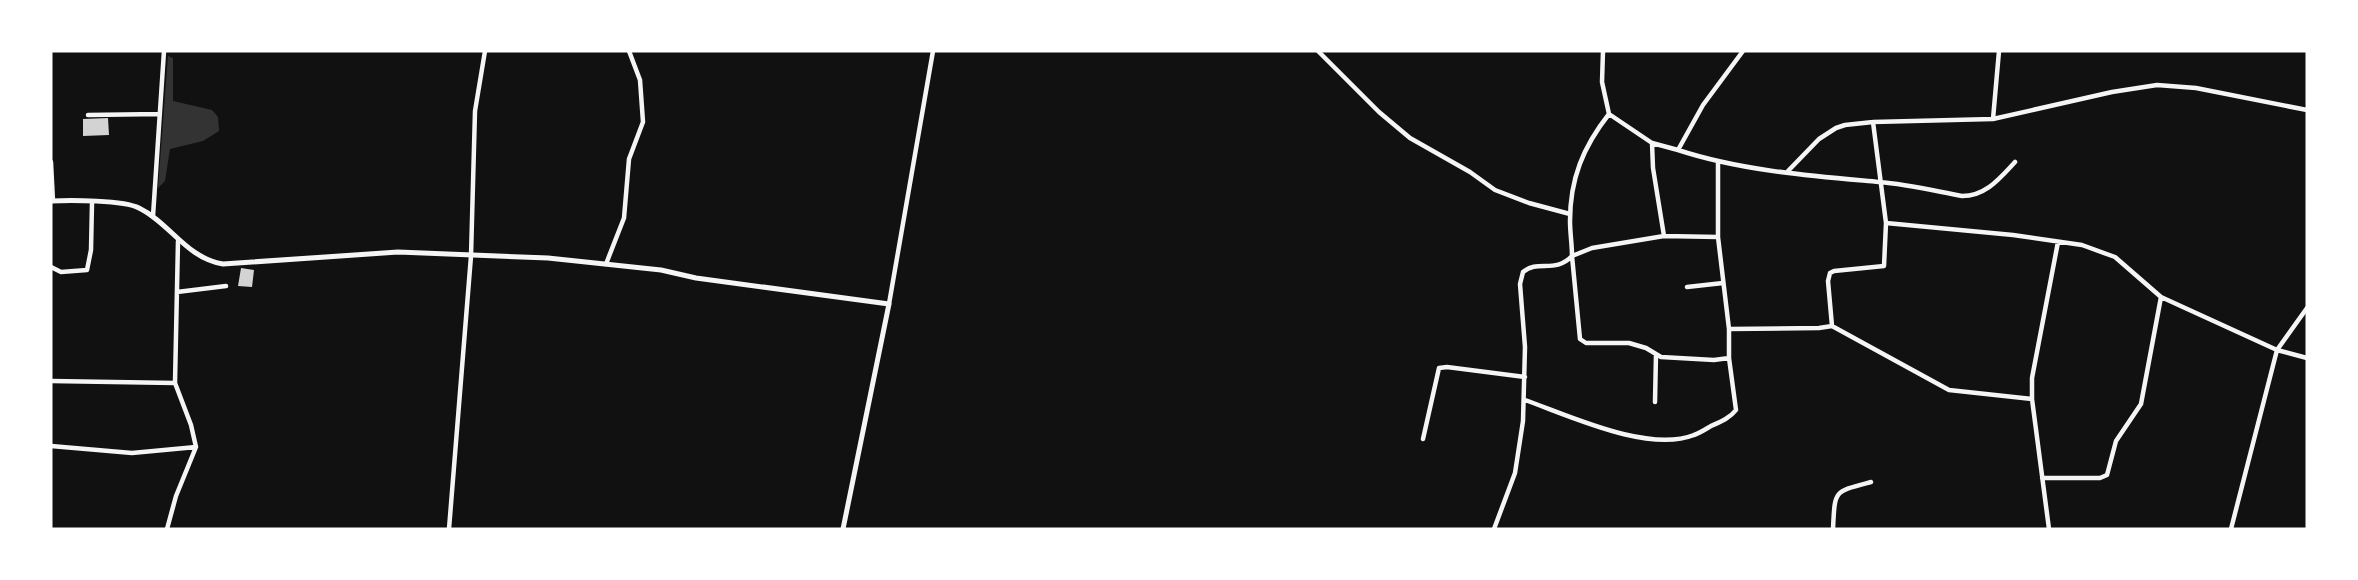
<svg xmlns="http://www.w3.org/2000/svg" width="2358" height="580" font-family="Spectral,serif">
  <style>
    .water { fill: #333 }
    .building { fill: #d3d3d3 }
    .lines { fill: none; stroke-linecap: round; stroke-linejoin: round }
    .minor { stroke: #f5f5f5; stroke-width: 4.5 }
    .tertiary { stroke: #f5f5f5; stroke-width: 5 }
  </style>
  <rect width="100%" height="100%" fill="#111"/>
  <!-- water -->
  <path class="water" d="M168,56L173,58V101L212,110L218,117L219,131L203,141L170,149L165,181L158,188Z"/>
  <!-- building -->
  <path class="building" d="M108,118L109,135L83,136V119Z
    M241,268L254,270L252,287L238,286Z"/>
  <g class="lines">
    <!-- minor -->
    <path class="minor" d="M1318,51L1379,112L1410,138L1470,172L1495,190L1529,203L1570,214
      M1603,51L1602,82L1609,114
      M1743,51L1703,105L1678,150C1742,171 1813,176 1879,182C1907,184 1935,191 1962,196C1986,196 2000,178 2015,162
      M88,115L160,114
      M1993,119L2112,92L2157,85L2196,88L2307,110
      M1873,122L1886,223L2013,235L2082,245L2115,257L2161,297L2277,350L2307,358
      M1652,143L1653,168L1664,236L1592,248L1572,256L1580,339L1586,343H1629L1646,348L1661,357L1714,360L1729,358V329L1718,237V161
      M51,162L53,201
      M1788,171L1819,139L1836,128L1845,125L1873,122L1993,119L1999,51
      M153,216L164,51
      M1664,236L1718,237
      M606,264L624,218L629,159L643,122L640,80L629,51
      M51,267L61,272L87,270L91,250L92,203
      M1687,287L1723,283
      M177,292L226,286
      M889,304L933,51
      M1832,326L1949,390L2032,399
      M1729,329L1819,328L1832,326L1828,281L1830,273L1834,271L1884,266L1886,223
      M51,381L175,383
      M1525,400C1570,416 1648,453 1694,435C1700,433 1706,429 1711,426C1720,422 1730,418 1736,410L1729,358
      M1655,402L1656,354
      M1423,439L1439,368L1447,367L1525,377
      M51,446L132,453L196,447
      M2042,478H2100L2107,475L2116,441L2141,404L2161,297
      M167,529L176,496L196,447L191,425L175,383L178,241
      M449,529L471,256L475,111L485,51
      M1494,529L1515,473L1523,421L1525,347L1520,284L1523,272C1538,259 1555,274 1572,256C1572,244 1570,233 1570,221C1570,179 1583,147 1609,114L1652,143L1678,150
      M1833,529C1835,490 1833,492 1871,482
      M2049,529L2032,399V378L2058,242
      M2231,529L2277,350L2307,308"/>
    <!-- tertiary -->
    <path class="tertiary" d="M51,201C70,200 124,200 139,208C170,223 186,258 223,264L398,252L548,258L661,270L696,278L889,304L843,529"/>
  </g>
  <!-- border -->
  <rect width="2358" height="580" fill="none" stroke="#ffffff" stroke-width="105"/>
</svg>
